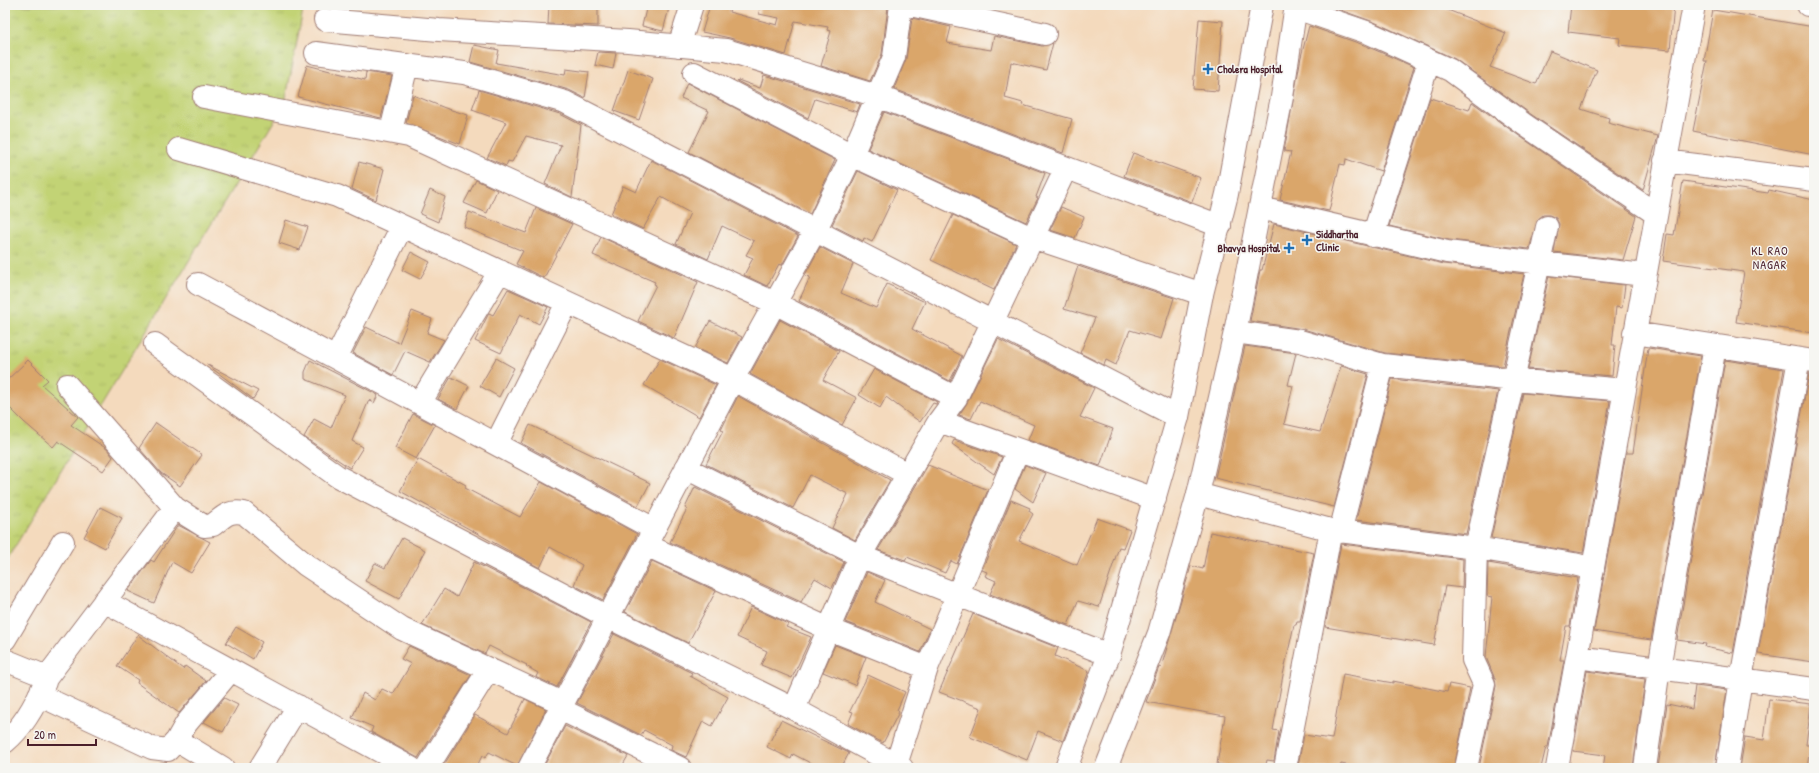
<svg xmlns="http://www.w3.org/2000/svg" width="1819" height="773" font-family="'Patrick Hand',sans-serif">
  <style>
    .grass { fill: url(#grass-tufts); stroke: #867950 }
    .building { fill: #daa66a }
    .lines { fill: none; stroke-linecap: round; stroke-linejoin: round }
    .minor-casing { stroke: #9f7c74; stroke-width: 24 }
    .tertiary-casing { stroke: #9f7c74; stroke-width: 24 }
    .minor { stroke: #fff; stroke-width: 22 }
    .tertiary { stroke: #fff; stroke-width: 22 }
    .poi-dot { fill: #1f6fb2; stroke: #f6f6f2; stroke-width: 1.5 }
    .labels { text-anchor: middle; stroke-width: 3; stroke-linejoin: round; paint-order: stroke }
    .poi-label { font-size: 11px; font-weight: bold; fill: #4a1f2b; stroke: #f6f6f2; text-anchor: start }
    .neighbourhood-label { font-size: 12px; letter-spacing: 1px; fill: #4a1f2b; stroke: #f6f6f2 }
  </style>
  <defs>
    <pattern id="grass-tufts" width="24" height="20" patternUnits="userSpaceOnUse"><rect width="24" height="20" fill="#c2d375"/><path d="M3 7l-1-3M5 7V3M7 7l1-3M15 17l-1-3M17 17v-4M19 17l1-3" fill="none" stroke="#a8b565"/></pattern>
  </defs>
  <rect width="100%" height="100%" fill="#f6f6f2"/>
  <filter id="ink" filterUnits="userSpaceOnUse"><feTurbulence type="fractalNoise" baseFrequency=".025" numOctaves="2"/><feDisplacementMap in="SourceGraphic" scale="8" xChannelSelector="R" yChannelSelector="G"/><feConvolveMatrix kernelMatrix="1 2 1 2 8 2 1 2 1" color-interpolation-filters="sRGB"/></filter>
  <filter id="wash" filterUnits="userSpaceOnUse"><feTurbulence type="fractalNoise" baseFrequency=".012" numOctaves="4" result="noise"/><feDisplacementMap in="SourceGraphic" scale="16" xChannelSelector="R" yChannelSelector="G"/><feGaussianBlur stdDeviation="0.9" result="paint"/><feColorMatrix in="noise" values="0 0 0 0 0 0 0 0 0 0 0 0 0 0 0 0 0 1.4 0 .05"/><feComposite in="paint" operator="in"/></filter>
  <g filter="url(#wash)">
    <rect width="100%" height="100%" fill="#f4dabd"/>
    <!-- grass -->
    <path class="grass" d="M5,5H304L285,103L5,563Z"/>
    <g id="blocks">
      <!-- building -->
      <path class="building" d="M549,5H598V26L548,24Z
        M647,5L669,8L663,31L642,26Z
        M710,5H731L729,12L777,25L779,18L759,14L760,5H874L888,7L882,54L870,81L821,66L831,31L827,30L828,27L795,21L786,55L730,38L702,32Z
        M1326,5H1435L1506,33L1490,67L1536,84L1550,51L1597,70L1581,109L1609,118L1608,123L1658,136L1643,190L1532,115L1455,59L1374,22Z
        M1571,5H1674L1670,50L1619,45L1620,38L1568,32Z
        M1713,10L1814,27V155L1693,131L1707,61H1704Z
        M912,18L951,27L947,43L991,50L994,36L1042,46L1053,43L1046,70L1011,62L1005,98L1023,103L1022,105L1072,119L1063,153L894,89L906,59Z
        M1199,19L1223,21L1218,91L1193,89Z
        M1309,26L1364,45L1414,67L1381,171L1346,159L1345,165L1340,164L1329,211L1280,200L1291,152L1284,151L1301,57Z
        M474,45L499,50L496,63L565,75L566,69L589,72L585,98L569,90L470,62Z
        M598,52L616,53L613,69L595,65Z
        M307,65L365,80L366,72L392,76L381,118L298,97Z
        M628,70L653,79L639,120L614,111Z
        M764,75L860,104L857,112L815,99L808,118L737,81L738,80L760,88Z
        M687,83L835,160L810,214L689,152L709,111L681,98Z
        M479,90L560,114L581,125L572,197L545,184L561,145L526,136L512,162L508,161L506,166L487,158L506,122L472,110Z
        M413,95L445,108L468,115L460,144L406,123Z
        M1430,98L1469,110L1472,102L1518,135L1636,216L1623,260L1554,252L1559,224L1556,218L1549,215H1543L1538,219L1529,249L1449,240L1389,226Z
        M884,112L1045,173L1036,197L1038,198L1026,222L868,149Z
        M1133,153L1201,178L1192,202L1124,176Z
        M651,160L798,236L782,265L779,264L767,286L744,275L753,258L746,255L754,241L722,226L708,259L676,244L690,213L661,197L643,229L611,214L623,186L636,192Z
        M359,162L384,169L376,200L352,189Z
        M858,171L897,190L872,242L864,238L863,241L832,225Z
        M476,180L497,190L487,213L464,203Z
        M1683,181L1768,193L1769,190L1814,200V333L1736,322L1744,272L1663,261L1667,234L1674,235Z
        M430,190L445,197L438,222L420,214Z
        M1061,207L1084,217L1075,238L1050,230Z
        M536,208L572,224L544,278L516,264L523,251L464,227L469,212L526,233Z
        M953,215L1016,244L994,290L931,260Z
        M286,220L308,227L300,250L279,243Z
        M1274,224L1444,264L1524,274L1503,366L1385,353L1303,329L1250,321L1260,270H1262Z
        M601,237L698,282L674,338L638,321L656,285L654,284L655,282L593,255Z
        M820,247L853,264L841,293L876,308L887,284L925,302L912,329L962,356L950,381L799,301L810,277L805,275Z
        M411,252L430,262L420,279L402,270Z
        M1078,266L1174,298L1161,339L1130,330L1116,365L1106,360L1104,365L1080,353L1095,318L1064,309Z
        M1549,276L1625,285L1622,308L1616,307L1612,345H1615L1612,376L1528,369Z
        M508,289L548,307L539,324L520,314L501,353L475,341L489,313L493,315Z
        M412,311L432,319L427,333L444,340L430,362L405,351L393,375L353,353L366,327L399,343Z
        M780,320L839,351L823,380L857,398L842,425L750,374Z
        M710,321L742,337L728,363L695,348Z
        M998,339L1094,388L1080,417L1113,429L1100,466L1028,440L1034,425L980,401L971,419L959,415L967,403Z
        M1245,346L1296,353L1288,385L1293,386L1284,424L1320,432L1341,366L1368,374L1334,507L1215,478Z
        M1648,348L1701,356L1651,640L1594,631L1626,453H1633Z
        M496,358L514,368L499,397L480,386Z
        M660,359L716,385L699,417L644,385Z
        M28,360L48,380L42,385L78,417L71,425L107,449L113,457L103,471L58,441L53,447L24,422L5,403V382Z
        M310,360L378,395L374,403L369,400L352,441L363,447L350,468L304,437L314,419L331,428L345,395L305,379V372Z
        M1725,360L1784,369L1733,653L1705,647L1706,644L1677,640Z
        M206,364L258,391L253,399Z
        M874,369L937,402L936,404L933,403L920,422L886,397L880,408L859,395Z
        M1809,373H1814V662L1758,654Z
        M451,377L469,386L457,409L438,399Z
        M1392,379L1498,391L1466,534L1356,520Z
        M1523,393L1610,401L1583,553L1491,538Z
        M738,396L890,480L855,540L832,528L848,494L810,475L793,508L706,464L723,431L721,430Z
        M413,414L435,425L416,459L395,448Z
        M156,423L202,455L180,486L161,473L139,448Z
        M530,425L650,483L638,506L521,443Z
        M954,440L1002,457L994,474L952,444Z
        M418,459L466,485L465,488L520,517L541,482L637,534L603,600L574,585L582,565L550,547L540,568L400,491Z
        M928,465L988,490L957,564L951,561L945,573L907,557L905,560L878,550Z
        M1025,465L1046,473L1033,502L1015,489Z
        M695,487L844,562L832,588L815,578L801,602L670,542L687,509L685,508Z
        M1011,500L1030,508L1029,511L1033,514L1019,541L1077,565L1097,518L1130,530L1123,548L1119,547L1099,607L1078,601L1068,625L990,594L996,581L985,576L987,572L982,570Z
        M100,507L122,518L105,548L84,537Z
        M178,525L210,542L191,573L172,562L154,603L128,591L151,560L154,562Z
        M1210,532L1314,553L1300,622H1297L1296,625H1294L1283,675L1273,730L1279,731L1274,761L1267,760L1265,768H1238L1217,764L1225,716L1146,702L1159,667L1161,668L1191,566L1203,569Z
        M402,538L425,550L399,599L365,581L375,563L385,568Z
        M1341,544L1463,559L1462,588L1445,586L1434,645L1325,627Z
        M652,561L716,591L688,643L625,612Z
        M474,562L591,622L557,687L536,677L538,673L526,666L527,665L489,646L485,654L422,625L444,589L457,597Z
        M1488,563L1578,578L1570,626H1566L1560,660H1564L1548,747H1546L1541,768H1479L1496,686L1495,679L1486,657L1492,597L1487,596Z
        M867,572L885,580L875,602L930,629L920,652L876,633V634L845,622Z
        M751,607L788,624L786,627L811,637L792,678L761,665L767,651L737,637Z
        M973,614L1058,648L1055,656L1089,671L1063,741L1038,731L1027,760L970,737L981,708L939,692Z
        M236,627L262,642L253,659L226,643Z
        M614,634L692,673L690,676L728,697L712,726L703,721L686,757L671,750L672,745L644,730L641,735L577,703Z
        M138,635L183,669L185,666L206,681L179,713L137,683L138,680L117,666Z
        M835,645L866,657L855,685L823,672Z
        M409,646L471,675L418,758L371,732L373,727L352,718L363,693L375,700L382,689L393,694L411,664L401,659Z
        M1587,671L1645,679L1633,768H1603L1605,755L1573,751Z
        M1343,674L1393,683V681L1447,692L1449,684L1470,688L1454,768H1361L1341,764L1340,768H1316L1298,765L1304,735L1332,739Z
        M868,675L905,692L897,710L899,712L883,743L848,724L853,712L850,711Z
        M1695,686L1727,690L1715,768H1658L1667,704L1692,709Z
        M224,698L238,705L223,732L204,722Z
        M525,699L546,709L517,766L489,752L485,758L482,756L476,768H442L475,715L508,733Z
        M1769,699L1811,704L1806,745H1810L1807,768H1740L1745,737L1764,740Z
        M781,720L849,753L841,768H820L793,754L791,759L767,747Z
        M565,726L628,756L621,768H553L545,764Z"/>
    </g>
  </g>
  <g filter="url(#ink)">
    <use href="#blocks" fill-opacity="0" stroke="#9f7c74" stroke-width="1"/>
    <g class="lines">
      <!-- minor casing -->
      <g class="minor-casing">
        <path id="minor" d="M910,5L1045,34
          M1808,5L1814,6
          M1296,8L1369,33L1450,70L1525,125L1656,214
          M325,20L439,30L628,41L726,50L877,96L1220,226
          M679,46L692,5
          M316,53L464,73L565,102L1178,417
          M694,73L852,155L1023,234L1202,294
          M204,97L409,136L775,303L956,398
          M391,131L407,65
          M179,149L337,196L733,379L907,474
          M1665,161L1814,180
          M1260,208L1447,252L1644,275
          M1373,236L1429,61
          M198,284L654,529
          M1235,332L1300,341L1383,365L1514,380L1624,390
          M1634,333L1814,361
          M155,344L337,476L608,617L794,709L902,768
          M336,358L402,226
          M67,385L175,508L204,526L213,525C224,516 229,510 244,513L306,565L402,629L562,703
          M420,403L500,271
          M939,421L1155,499
          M496,444L567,303
          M686,468L860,556L1109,655
          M1198,494L1331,530L1476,548L1574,564L1593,569
          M1340,532L1383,365
          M646,545L829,629L927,668
          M104,601L411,768
          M5,639L63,542
          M1577,657L1814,689
          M5,660L47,677L175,508
          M39,695L152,748L168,750L177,740L223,768
          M560,709L680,768
          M794,709L860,556L939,421L956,398L1066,168
          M177,740L186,724L231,670
          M5,742C23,727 36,704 45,682
          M260,768L298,706
          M427,768L489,669
          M529,768L733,379L816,229L852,155L894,57L901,5
          M895,768L927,668L1018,450
          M1285,768L1331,530
          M1466,768L1484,684L1473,660L1476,548L1547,227
          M1557,768L1694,5
          M1645,768L1659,668L1715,346
          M1727,768L1741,679L1799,359"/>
      </g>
      <!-- tertiary casing -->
      <g class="tertiary-casing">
        <path id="tertiary" d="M1066,768L1109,655L1178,417L1202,294L1227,194L1262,5
          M1106,768L1159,633L1198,494L1235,332L1282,97L1296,5"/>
      </g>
      <!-- minor -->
      <use href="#minor" class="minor"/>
      <!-- tertiary -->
      <use href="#tertiary" class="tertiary"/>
    </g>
  </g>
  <!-- markers -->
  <g class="poi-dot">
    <path d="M1206 63h4v4h4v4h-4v4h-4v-4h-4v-4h4z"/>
    <path d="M1305 234h4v4h4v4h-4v4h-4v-4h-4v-4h4z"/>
    <path d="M1287 242h4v4h4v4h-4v4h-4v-4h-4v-4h4z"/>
  </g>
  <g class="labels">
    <!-- poi labels -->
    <g class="poi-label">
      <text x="1217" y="73">Cholera Hospital</text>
      <text x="1316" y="238">Siddhartha<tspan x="1316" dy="13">Clinic</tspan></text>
      <text x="1280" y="252" text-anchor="end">Bhavya Hospital</text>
    </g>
    <!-- neighbourhood labels -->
    <g class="neighbourhood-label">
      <text x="1770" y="255">KL RAO<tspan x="1770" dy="14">NAGAR</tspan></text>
    </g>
  </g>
  <!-- margin -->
  <rect width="1819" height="773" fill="none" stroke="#f6f6f2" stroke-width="20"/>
  <!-- scale -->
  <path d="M28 739v6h68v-6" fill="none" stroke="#4a1f2b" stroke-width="2"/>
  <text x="34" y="739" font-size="12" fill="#4a1f2b" stroke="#f6f6f2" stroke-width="3" paint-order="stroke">20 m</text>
</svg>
